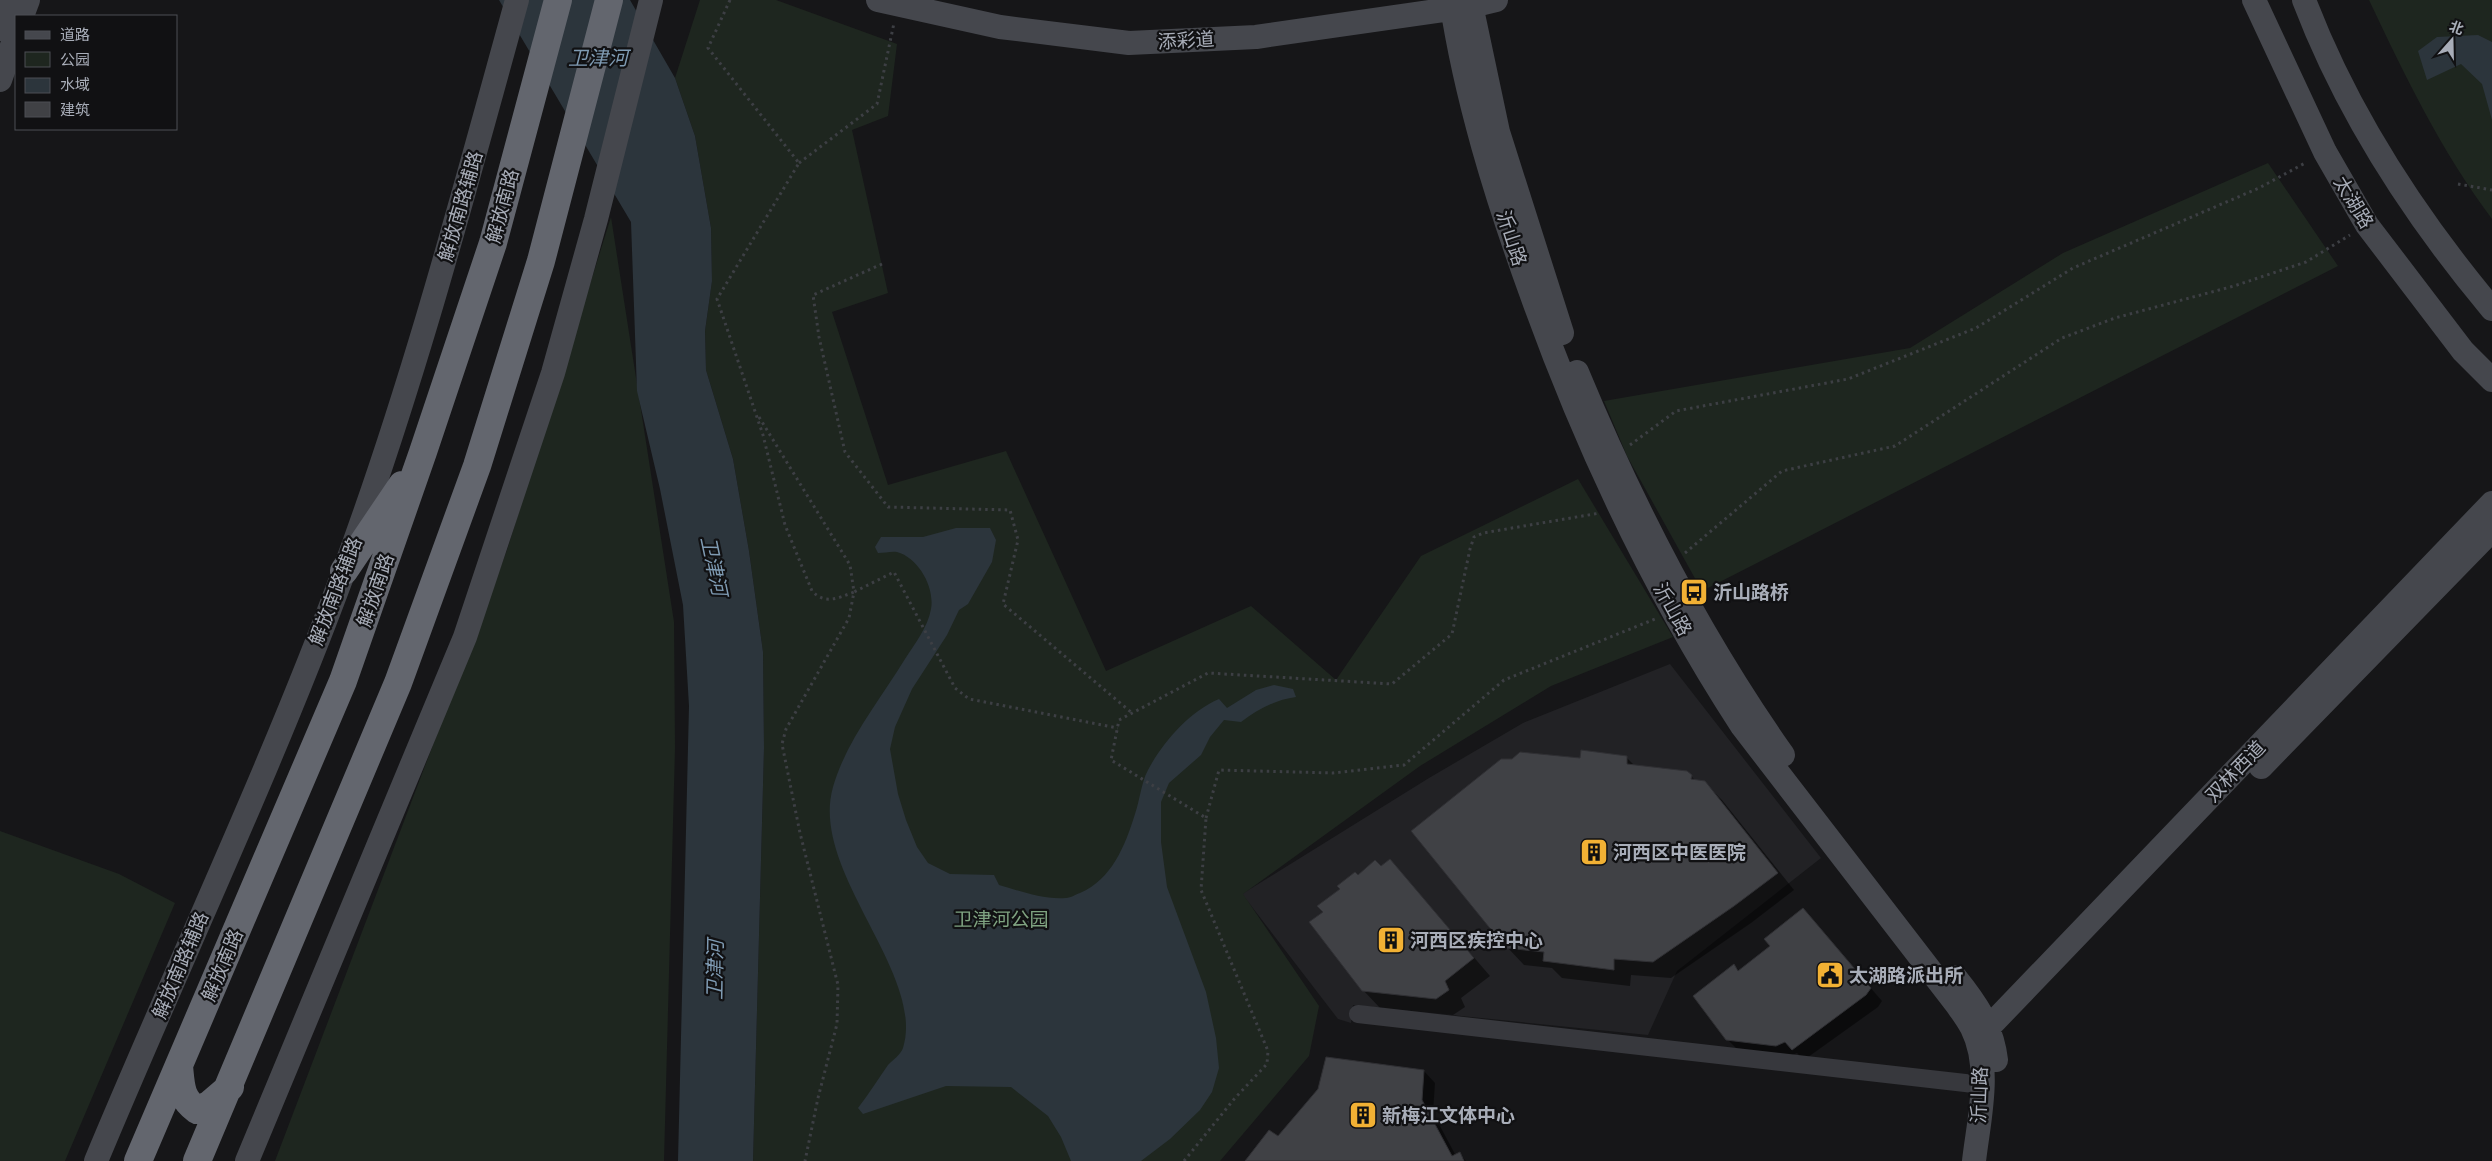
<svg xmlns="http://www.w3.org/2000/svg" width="2492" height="1161" font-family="Figtree,'Noto Sans SC',sans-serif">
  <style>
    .built { fill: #222225 }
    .green { fill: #1e261f }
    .water { fill: #2c353c }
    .shadow { fill: #0007 }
    .building { fill: #404145; stroke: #303034 }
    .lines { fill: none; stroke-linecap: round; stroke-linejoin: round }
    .path { stroke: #3d3f44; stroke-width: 3; stroke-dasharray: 2.5 4; stroke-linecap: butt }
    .street { stroke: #37383d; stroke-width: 18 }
    .secondary { stroke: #45474d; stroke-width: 24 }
    .highway { stroke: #63666e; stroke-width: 28 }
    .labels { text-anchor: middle; stroke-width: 4.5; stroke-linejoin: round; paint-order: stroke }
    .street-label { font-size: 19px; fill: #a8adb8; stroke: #111113 }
    .poi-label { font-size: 19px; font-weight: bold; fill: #a8adb8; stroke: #111113; text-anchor: start }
    .park-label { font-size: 19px; fill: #7fa381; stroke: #111113 }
    .water-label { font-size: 20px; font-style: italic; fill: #7f9bb3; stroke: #111113 }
  </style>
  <rect width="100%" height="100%" fill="#161618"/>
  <!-- built -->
  <path class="built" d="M1670,664L1821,858L1677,971L1648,1035L1353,1005L1351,1023L1338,1019L1242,894L1429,778L1523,723Z"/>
  <!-- green -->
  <path class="green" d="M700,0H776L897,44L888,116L852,130L888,293L832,312L888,485L1006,451L1106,671L1251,606L1336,680L1421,556L1578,479L1673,637L1551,686L1420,766L1243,894L1319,1006L1309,1056L1220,1161H753L764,748L763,652L749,551L733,459L706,370L705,331L712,281L711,228L695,136L675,78Z
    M2369,0H2492V219C2440,149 2406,78 2369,0Z
    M2268,163L2338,266L1702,591L1627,456L1604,401L1910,348L2063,253Z
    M611,217L674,622L675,748L664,1161H275L507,550Z
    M0,831L119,874L175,903L65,1161H0Z"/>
  <!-- water -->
  <path class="water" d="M499,0H630L675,78L695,136L711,228L712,281L705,331L706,370L733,459L749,551L763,652L764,748L753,1161H678L689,706L683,605L660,489L637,391L631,222Z
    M2478,35L2492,42V120L2482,84L2461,64L2427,80L2418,51L2437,37Z
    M956,528H990L996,540L992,562L968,604L959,610L947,635L912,689L895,727L890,749L898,794L906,820L917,847L928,863L950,874L994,875L999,885C1020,891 1044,900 1066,898C1071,898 1076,894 1080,893C1112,879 1125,846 1135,814C1140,800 1141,783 1148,770C1163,742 1190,711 1219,699L1227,708L1256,690L1274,685L1293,689L1296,697C1275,700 1258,709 1241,722L1224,720L1210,737L1201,755L1169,783L1161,802V842L1167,887L1206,992L1216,1038L1219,1068L1212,1092L1200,1110L1170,1139L1141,1161H1071L1061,1137L1048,1116L1011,1087L946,1086L863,1114L858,1108C869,1094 878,1079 888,1065C893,1060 901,1054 903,1048C926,973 809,871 833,787C846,741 880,700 905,659C914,645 928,627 931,609C935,588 919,558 897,552C892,551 884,553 878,553L875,547L881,537H923Z"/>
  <!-- shadow -->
  <path class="shadow" d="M1627,758L1635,766L1687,772L1696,781L1704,782L1722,800L1794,890L1751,923L1671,978L1631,975L1630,986L1562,978L1552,968L1524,965L1507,947L1581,759Z
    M1390,860L1490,976L1461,998L1465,1007L1453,1015L1380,1008L1363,990L1324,913L1358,876L1381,867Z
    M1803,910L1882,1001L1878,1007L1804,1060L1797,1053L1788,1057L1739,1051L1727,1039L1734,966L1740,971L1772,946Z
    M1424,1071L1435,1083L1433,1113L1456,1156L1459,1154L1466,1161H1246L1278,1138Z"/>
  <!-- building -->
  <path class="building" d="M1581,750L1627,756V764L1687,771L1692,775L1691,779L1705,781L1778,873L1734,906L1653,962L1614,959V970L1543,961L1544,952L1506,948L1411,831L1501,759H1512L1520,752L1580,758Z
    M1390,859L1474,958L1445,981L1449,990L1436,999L1362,991L1309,922L1323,912L1317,906L1340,889L1337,886L1355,872L1358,875L1375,860L1381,866Z
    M1803,908L1871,988L1866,995L1792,1050L1785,1042L1776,1046L1726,1040L1693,996L1734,964L1738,971L1770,946L1764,939Z
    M1326,1057L1424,1070L1422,1100L1452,1156L1460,1152L1464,1161H1245L1269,1130L1278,1136L1318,1089Z"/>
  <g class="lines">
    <!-- path -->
    <path class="path" d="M730,0L708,48L799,163L717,299L763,435L785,525L812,591C825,605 838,598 854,592L849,618L786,729L782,744L800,833L838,985L837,1024L818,1098L805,1161
      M799,163L877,104L894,23
      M2458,184L2492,190
      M882,264L813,295L819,337L845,452L888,507L1010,510L1018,540L1003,604L1132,713
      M759,417L850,565L854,592L894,572L955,688L969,699L1118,728
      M1630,445L1676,411L1848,379L1976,328L2073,268L2259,188L2307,162
      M1685,553L1782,471L1895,446L2062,338L2115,318L2234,286L2306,262L2350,235
      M1206,818L1219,770L1333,773L1404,765L1504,680L1655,619
      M1184,1161L1235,1098L1267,1064L1268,1051L1201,890L1206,818L1111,760L1119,720L1208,673L1392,684L1452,634L1470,549L1474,537L1483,533L1600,513"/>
    <!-- street -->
    <path class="street" d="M1358,1014L1974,1084"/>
    <!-- secondary -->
    <path class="secondary" d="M878,0L1000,27L1129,43L1256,37L1471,6L1496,0
      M1451,0C1466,99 1496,196 1530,290C1584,442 1653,589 1742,726L1957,1005C1962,1012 1968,1020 1972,1028C1992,1068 1979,1118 1974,1161
      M1470,0L1498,132L1562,333
      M2254,0L2325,152L2367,225L2463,351L2492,380
      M2304,0C2347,113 2415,217 2492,309
      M22,16L28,0
      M0,29L10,0
      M0,80L16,34
      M1577,372C1632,505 1700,637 1783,755
      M2261,767L2492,530
      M1955,977C1976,1003 1992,1026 1996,1060
      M1976,1032L1989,1027L2492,503
      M96,1161C178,964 270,771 344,571C413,385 464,192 517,0
      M247,1161L465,637L553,373L596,219L651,0"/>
    <!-- highway -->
    <path class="highway" d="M344,571L402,485
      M179,1066C181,1085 180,1098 197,1110L209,1105L230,1087
      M138,1161L343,681L423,452L493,243L558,0
      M197,1161L398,683L477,466L541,261L609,0"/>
  </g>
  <!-- icons -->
  <defs>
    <g id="bus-square" transform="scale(1.4375)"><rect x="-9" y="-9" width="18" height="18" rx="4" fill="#f2b134" stroke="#111113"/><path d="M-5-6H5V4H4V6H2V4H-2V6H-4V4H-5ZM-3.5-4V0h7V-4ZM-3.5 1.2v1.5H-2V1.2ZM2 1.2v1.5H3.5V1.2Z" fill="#111"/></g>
    <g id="building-square" transform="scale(1.4375)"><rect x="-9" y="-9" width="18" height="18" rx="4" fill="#f2b134" stroke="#111113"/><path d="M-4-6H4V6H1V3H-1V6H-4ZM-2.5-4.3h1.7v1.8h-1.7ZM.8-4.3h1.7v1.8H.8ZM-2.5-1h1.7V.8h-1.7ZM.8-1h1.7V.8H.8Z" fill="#111"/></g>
    <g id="civic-square" transform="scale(1.4375)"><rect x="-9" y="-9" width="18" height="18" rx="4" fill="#f2b134" stroke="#111113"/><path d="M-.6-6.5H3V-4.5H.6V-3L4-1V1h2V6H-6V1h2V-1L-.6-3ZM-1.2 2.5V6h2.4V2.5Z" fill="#111"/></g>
  </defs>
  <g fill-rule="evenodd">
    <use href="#bus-square" x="1694" y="592"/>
    <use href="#building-square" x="1594" y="852"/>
    <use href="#building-square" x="1391" y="940"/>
    <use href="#civic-square" x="1830" y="975"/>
    <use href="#building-square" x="1363" y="1115"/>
  </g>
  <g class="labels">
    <!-- street labels -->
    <g class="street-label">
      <text transform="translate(1186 40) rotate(-3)" y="7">添彩道</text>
      <text transform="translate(2354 202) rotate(59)" y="7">太湖路</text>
      <text transform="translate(460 206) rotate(-74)" y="7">解放南路辅路</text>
      <text transform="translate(502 206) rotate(-75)" y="7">解放南路</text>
      <text transform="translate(1512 238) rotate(72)" y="7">沂山路</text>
      <text transform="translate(375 590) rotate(-71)" y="7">解放南路</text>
      <text transform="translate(335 591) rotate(-69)" y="7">解放南路辅路</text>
      <text transform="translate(1673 609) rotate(61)" y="7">沂山路</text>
      <text transform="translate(2235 771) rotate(-46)" y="7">双林西道</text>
      <text transform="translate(180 965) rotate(-67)" y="7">解放南路辅路</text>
      <text transform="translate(222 965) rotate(-67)" y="7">解放南路</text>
      <text transform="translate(1979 1095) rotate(-88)" y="7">沂山路</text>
    </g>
    <!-- poi labels -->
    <g class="poi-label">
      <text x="1713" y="599">沂山路桥</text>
      <text x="1613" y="859">河西区中医医院</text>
      <text x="1410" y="947">河西区疾控中心</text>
      <text x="1849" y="982">太湖路派出所</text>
      <text x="1382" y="1122">新梅江文体中心</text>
    </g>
    <!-- park labels -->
    <g class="park-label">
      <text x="1001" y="926">卫津河公园</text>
    </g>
    <!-- water labels -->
    <g class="water-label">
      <text x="598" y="65">卫津河</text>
      <text transform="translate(714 566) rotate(78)" y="7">卫津河</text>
      <text transform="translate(715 970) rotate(-89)" y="7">卫津河</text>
    </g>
  </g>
  <!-- legend -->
  <rect x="15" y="15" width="162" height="115" fill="#111113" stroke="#4d4f55"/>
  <rect x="25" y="31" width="25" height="8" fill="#45474d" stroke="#4d4f55"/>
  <text x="60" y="40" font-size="15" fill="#a8adb8">道路</text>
  <rect x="25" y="52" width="25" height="15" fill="#1e261f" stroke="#4d4f55"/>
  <text x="60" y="65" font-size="15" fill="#a8adb8">公园</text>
  <rect x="25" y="78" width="25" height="15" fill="#2c353c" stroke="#4d4f55"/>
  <text x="60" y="90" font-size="15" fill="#a8adb8">水域</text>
  <rect x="25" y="102" width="25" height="15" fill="#404145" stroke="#4d4f55"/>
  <text x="60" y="115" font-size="15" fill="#a8adb8">建筑</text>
  <!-- north arrow -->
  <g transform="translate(2452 40) rotate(20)" stroke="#111113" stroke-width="4" paint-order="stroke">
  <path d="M0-4L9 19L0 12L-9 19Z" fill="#a8adb8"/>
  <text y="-8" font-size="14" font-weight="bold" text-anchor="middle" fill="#a8adb8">北</text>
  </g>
</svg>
